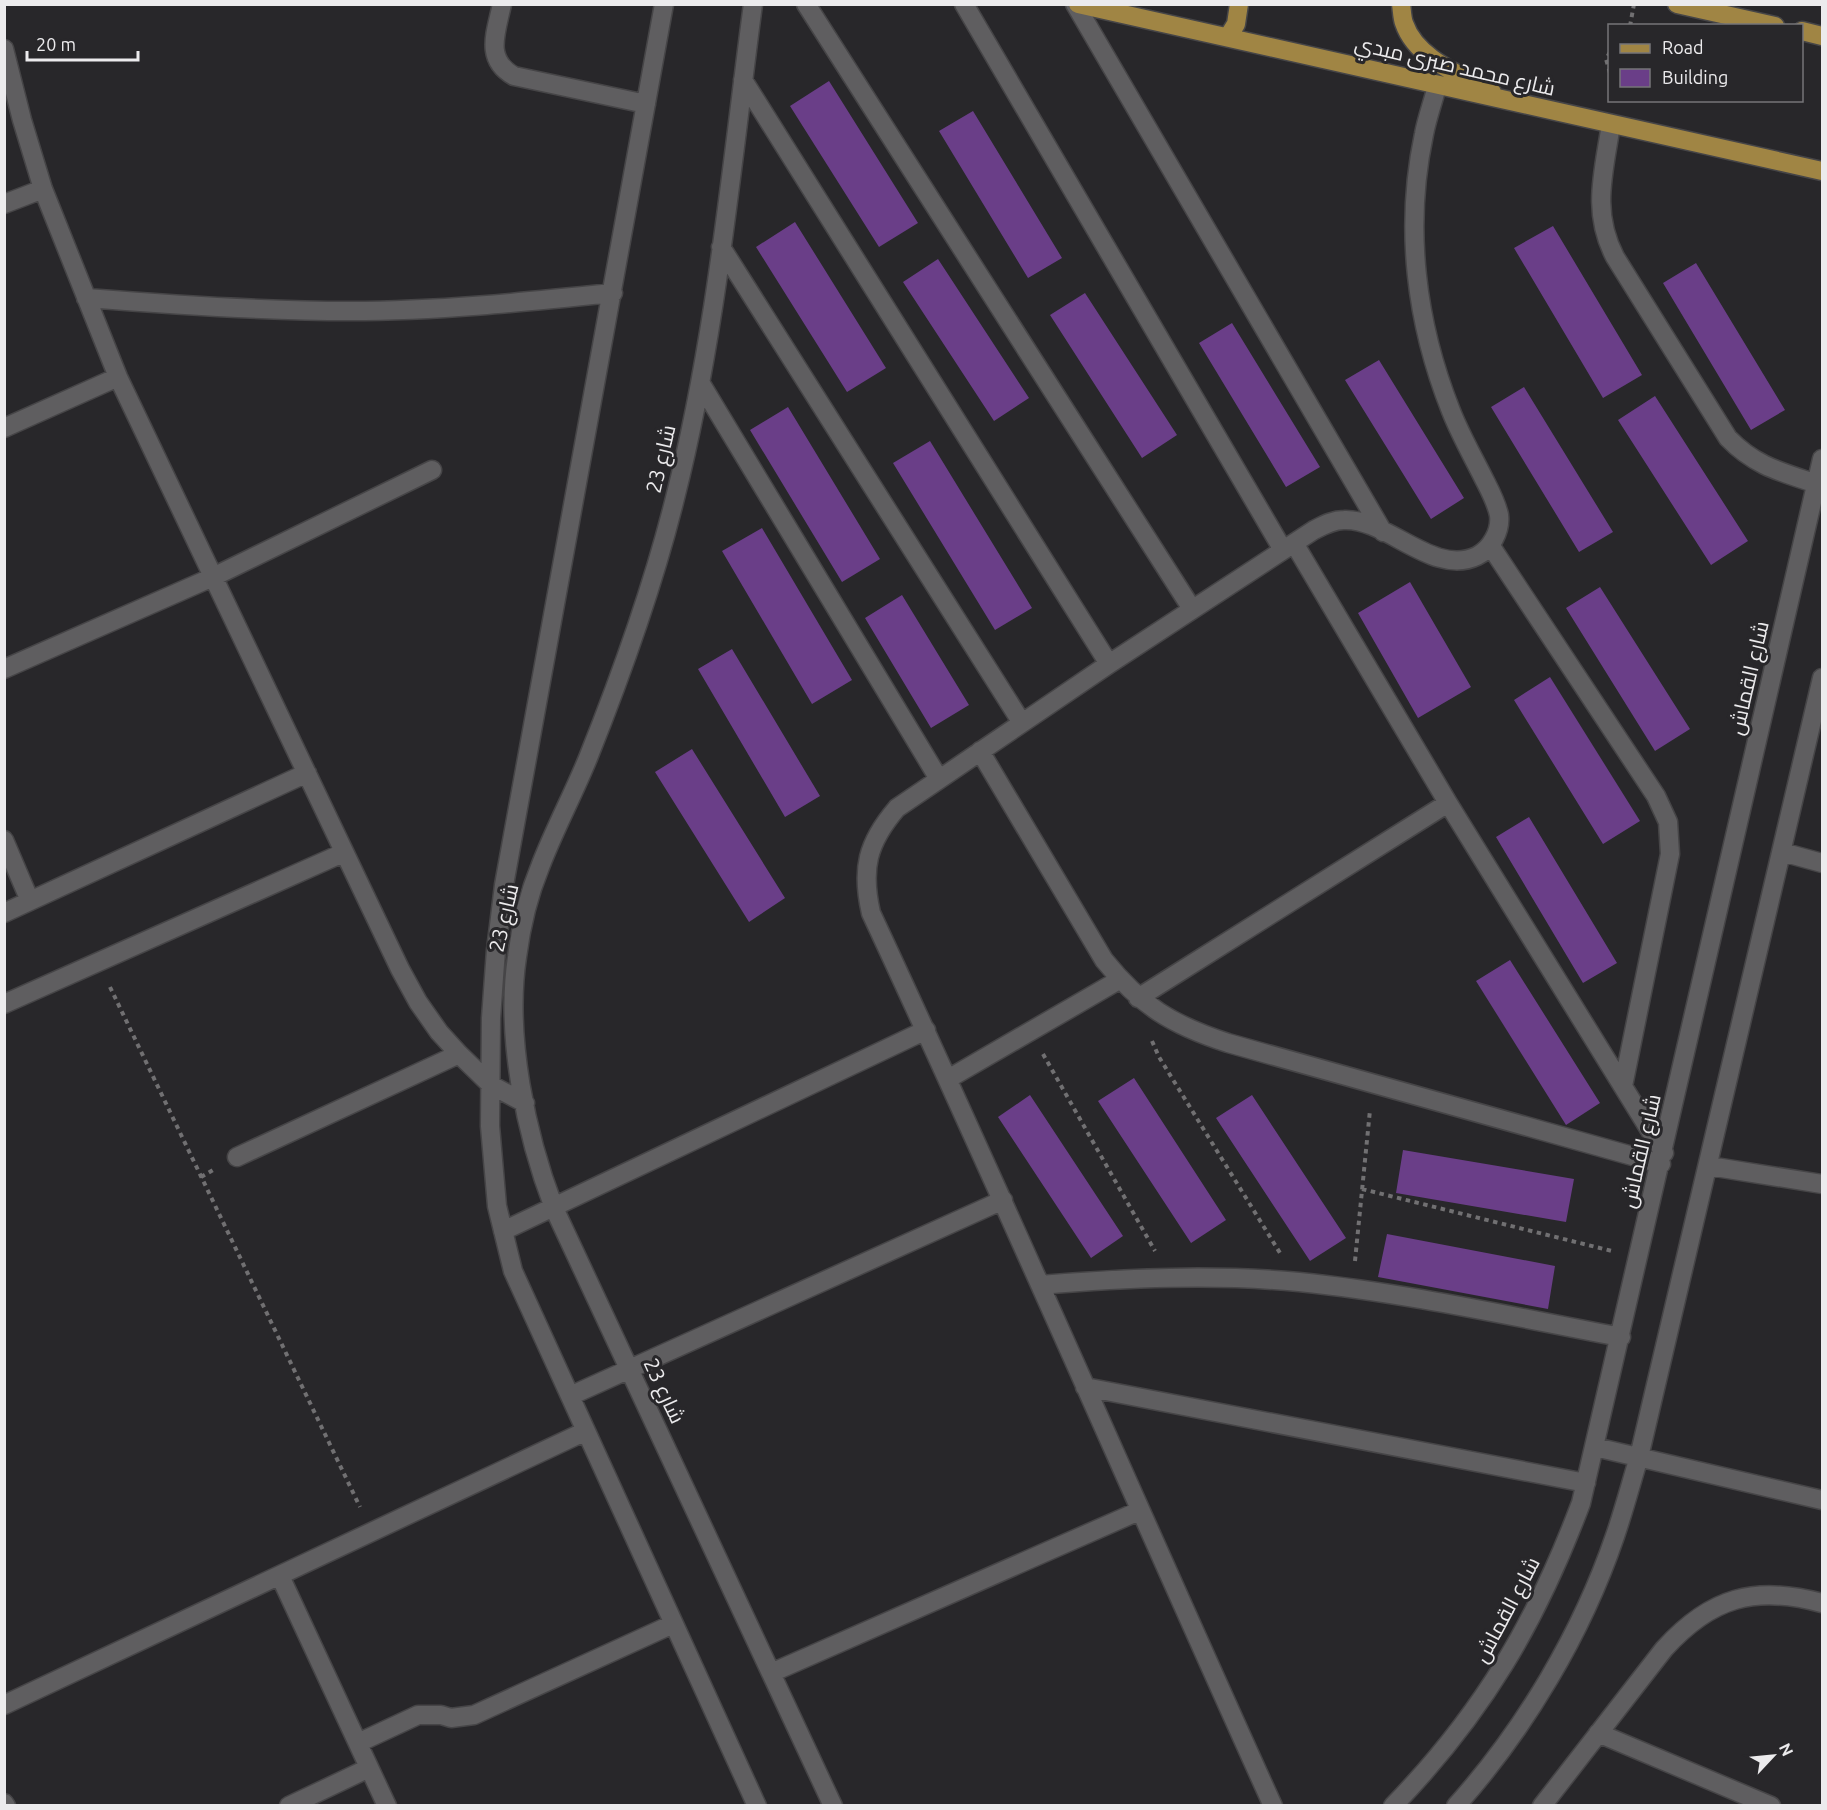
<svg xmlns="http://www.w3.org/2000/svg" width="1827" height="1810" font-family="Ubuntu,Cairo,sans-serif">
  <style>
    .building { fill: #6a3e88 }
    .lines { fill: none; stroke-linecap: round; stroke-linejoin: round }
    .minor-casing { stroke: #464547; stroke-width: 21 }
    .major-casing { stroke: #464547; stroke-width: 21 }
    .path { stroke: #717072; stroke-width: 4; stroke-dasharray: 4.5 4.5; stroke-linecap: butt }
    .minor { stroke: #5f5e60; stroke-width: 18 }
    .major { stroke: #a08544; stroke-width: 18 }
    .labels { text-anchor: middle; stroke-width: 6; stroke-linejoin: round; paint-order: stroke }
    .street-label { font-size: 21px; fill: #ecebed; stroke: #28272a }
  </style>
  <rect width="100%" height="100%" fill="#28272a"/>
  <!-- building -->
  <path class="building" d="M829,81L918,223L879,247L790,106Z
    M973,111L1062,258L1028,278L939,131Z
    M795,222L886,368L847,392L756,247Z
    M1553,226L1642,375L1603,398L1514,248Z
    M938,259L1029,398L994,421L903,282Z
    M1696,263L1785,410L1751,430L1663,283Z
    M1085,293L1177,435L1142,458L1050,315Z
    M1232,323L1320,467L1286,487L1199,343Z
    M1379,360L1464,498L1431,519L1345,380Z
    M1524,387L1613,532L1579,552L1491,407Z
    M1655,396L1748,541L1711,565L1618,420Z
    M788,407L880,559L842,582L750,430Z
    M930,441L1032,608L995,630L893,463Z
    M762,528L852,680L812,704L722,551Z
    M1410,582L1471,687L1418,718L1358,613Z
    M1600,587L1690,729L1655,751L1566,608Z
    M902,595L969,705L931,728L865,618Z
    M732,649L820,796L785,817L698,669Z
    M1550,677L1640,821L1603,844L1514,700Z
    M692,749L785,898L749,922L655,772Z
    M1529,817L1617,963L1583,983L1496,837Z
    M1510,960L1600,1103L1566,1125L1476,981Z
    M1134,1078L1226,1220L1191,1243L1098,1101Z
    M1030,1095L1123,1236L1091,1258L998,1117Z
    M1252,1095L1346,1238L1310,1261L1216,1118Z
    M1403,1150L1574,1179L1566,1222L1396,1193Z
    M1387,1234L1555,1266L1548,1309L1378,1277Z"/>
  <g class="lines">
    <!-- minor casing -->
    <g class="minor-casing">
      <path id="minor" d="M502,4C496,33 484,59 514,76L646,104
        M664,4L504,885L496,950L491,1018L490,1126L497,1206L513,1271L757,1806
        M753,4C731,169 716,337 675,498C653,587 622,673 588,758C573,795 554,830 540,867C528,896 521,926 517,957C505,1036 526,1135 554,1208L833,1806
        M806,4L1192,609
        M964,4L1283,550
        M1075,4L1383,532
        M4,49L22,120L43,189L118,377L400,969L418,1002L439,1032L459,1054L491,1085L525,1103
        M743,80L1109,664
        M1611,124C1604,172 1591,211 1615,257L1728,438C1755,466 1781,472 1817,484
        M4,204L43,189
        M721,247L1022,723
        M86,298C174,305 261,311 350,311C438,311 525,302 613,293
        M701,384L939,779
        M4,428L118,377
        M1294,543L1448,803L1664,1153
        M1490,545L1656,796L1668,822L1670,854L1623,1086
        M4,669L213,577L432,470
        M980,751L1104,960C1141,1006 1172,1025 1228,1043L1661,1164
        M4,840L30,901
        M1782,852L1822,863
        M4,913L307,773
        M1138,998L1448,803
        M4,1004L343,853
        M948,1079L1119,980
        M237,1157L459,1054
        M1709,1166L1822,1184
        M503,1231L926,1030
        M1040,1285C1126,1278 1213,1274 1299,1282C1407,1293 1514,1317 1621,1337
        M1085,1387L1586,1483
        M570,1396L1003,1200
        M1595,1447L1822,1500
        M280,1576L387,1806
        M771,1673L1139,1511
        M4,1705L586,1431
        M1598,1733L1771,1806
        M358,1743L418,1715H441L451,1718L474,1715L673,1624
        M4,1803L6,1806
        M289,1806L369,1768
        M1273,1806C1138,1508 1009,1209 871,913C861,869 867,843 897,808L1109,664L1314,530C1324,525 1333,520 1344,520C1387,518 1433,577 1477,556C1491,549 1501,531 1499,515C1496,501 1489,489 1483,477C1472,455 1460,434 1451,411C1416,323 1404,228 1424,134C1427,118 1433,102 1437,86
        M1393,1806C1483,1713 1536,1623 1581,1503L1822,459
        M1456,1806C1525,1729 1582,1633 1615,1536C1624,1510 1631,1483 1639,1457L1822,678
        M1542,1806L1664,1649C1711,1597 1755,1585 1822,1603"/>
    </g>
    <!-- major casing -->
    <g class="major-casing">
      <path id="major" d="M1078,4L1822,171
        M1401,4C1402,10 1402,18 1404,23C1416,59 1461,75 1492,92
        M1677,4L1775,26
        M1802,31L1822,36
        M1228,37L1236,24L1239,4"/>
    </g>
    <!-- path -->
    <path class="path" d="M1630,26L1634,4
      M1610,52L1606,59L1610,73
      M110,987L360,1507
      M1152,1041L1159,1057L1280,1253
      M1043,1054L1155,1251
      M201,1177L213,1170
      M1362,1189L1612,1251
      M1355,1261L1370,1110"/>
    <!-- minor -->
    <use href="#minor" class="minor"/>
    <!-- major -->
    <use href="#major" class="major"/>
  </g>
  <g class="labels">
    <!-- street labels -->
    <g class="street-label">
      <text transform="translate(1455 66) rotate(13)" y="7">شارع محمد صبرى مبدي</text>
      <text transform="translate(661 459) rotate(-77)" y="7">شارع 23</text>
      <text transform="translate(1749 678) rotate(-77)" y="7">شارع القماش</text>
      <text transform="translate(504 918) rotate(-77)" y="7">شارع 23</text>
      <text transform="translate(1641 1151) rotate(-77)" y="7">شارع القماش</text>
      <text transform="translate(664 1391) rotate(65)" y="7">شارع 23</text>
      <text transform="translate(1507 1610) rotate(-62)" y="7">شارع القماش</text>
    </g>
  </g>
  <!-- border -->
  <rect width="1827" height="1810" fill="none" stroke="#ecebed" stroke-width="12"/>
  <!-- legend -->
  <rect x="1608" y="24" width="195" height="78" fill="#28272a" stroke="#767578" stroke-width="1.5"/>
  <rect x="1620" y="44" width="30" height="9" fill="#a08544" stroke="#767578" stroke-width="1.5"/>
  <text x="1662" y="54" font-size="18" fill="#ecebed">Road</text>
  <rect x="1620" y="69" width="30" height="18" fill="#6a3e88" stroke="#767578" stroke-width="1.5"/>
  <text x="1662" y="84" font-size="18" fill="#ecebed">Building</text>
  <!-- north arrow -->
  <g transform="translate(1773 1756) rotate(64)" stroke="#28272a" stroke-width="4.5" paint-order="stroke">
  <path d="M0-4.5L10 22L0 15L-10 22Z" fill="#ecebed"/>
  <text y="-9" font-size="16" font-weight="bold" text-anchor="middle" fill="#ecebed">N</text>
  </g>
  <!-- scale -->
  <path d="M27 51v9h111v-9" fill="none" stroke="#ecebed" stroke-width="3"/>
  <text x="36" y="51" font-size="18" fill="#ecebed" stroke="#28272a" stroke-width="4.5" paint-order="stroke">20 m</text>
</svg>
